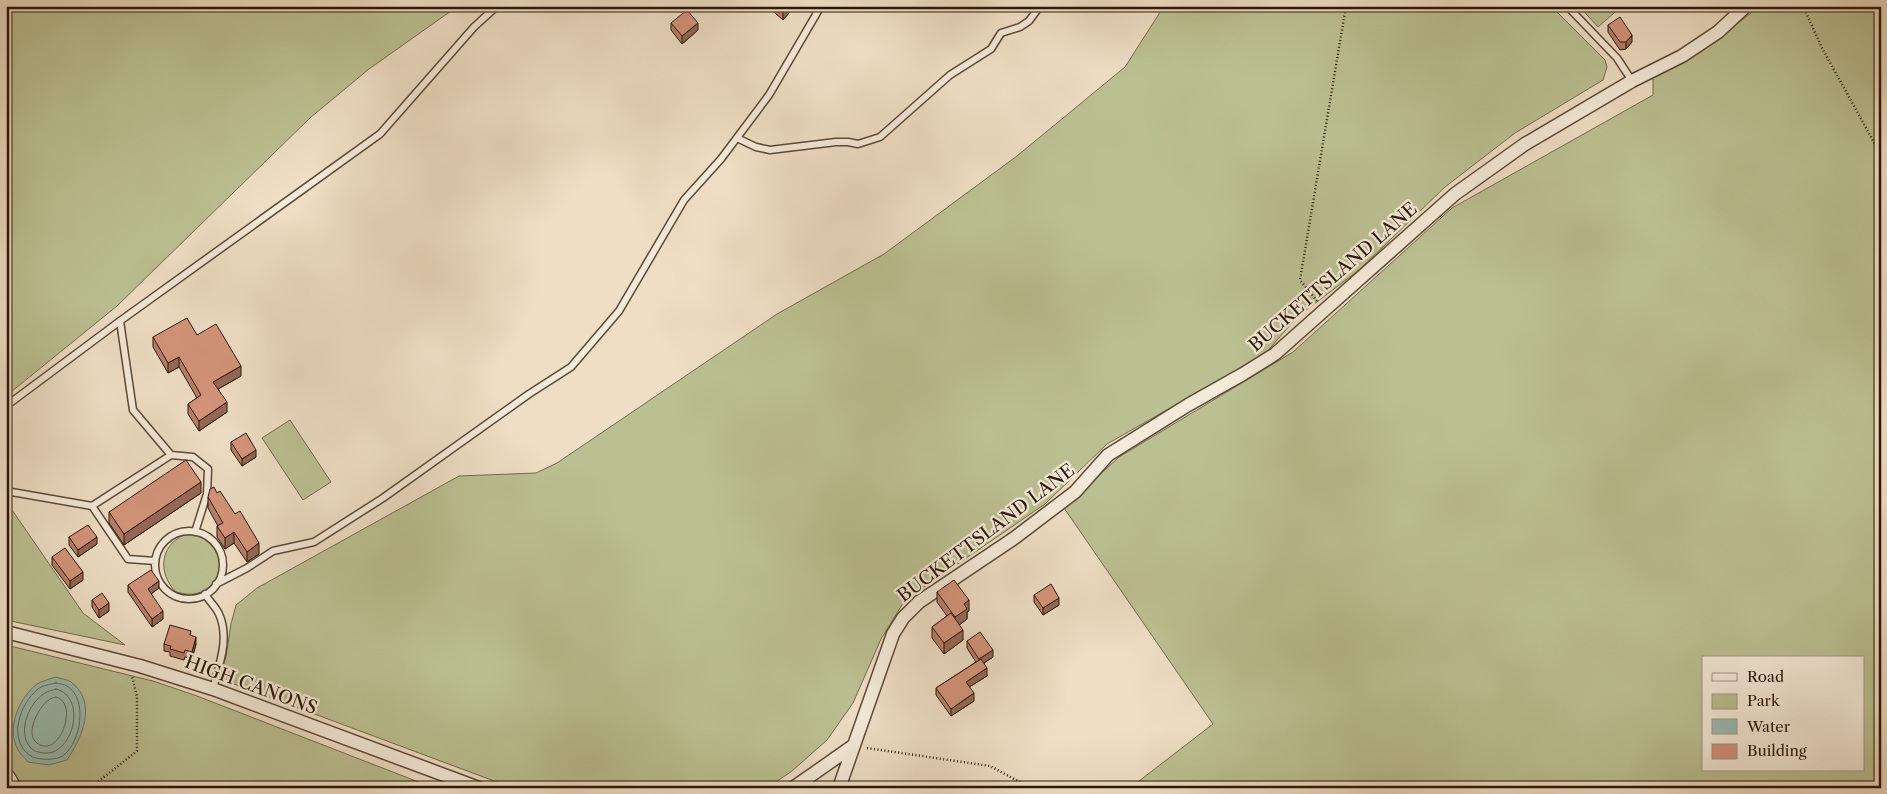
<svg xmlns="http://www.w3.org/2000/svg" width="1887" height="794" font-family="'Libre Caslon Text',serif">
  <style>
    .green { fill: #bbc092; stroke: #736c4c; fill-rule: evenodd }
    .water { fill: #9abcb0; stroke: #6e7a6c }
    .lines { fill: none; stroke-linecap: round; stroke-linejoin: round }
    .shore { stroke: #626a5c; stroke-width: 1 }
    .lane-casing { stroke: #5c4936; stroke-width: 9 }
    .street-casing { stroke: #5c4936; stroke-width: 15 }
    .secondary-casing { stroke: #2b1707; stroke-width: 20 }
    .path { stroke: #2b1707; stroke-width: 2.5; stroke-dasharray: 1 2.5; stroke-linecap: butt }
    .lane { stroke: #f4ead9; stroke-width: 6 }
    .street { stroke: #f4ead9; stroke-width: 12 }
    .secondary { stroke: #f4ead9; stroke-width: 18 }
    .wall { fill: #b57f69; stroke: #2b1707 }
    .shaded-wall { fill: #946855; stroke: #2b1707 }
    .building { fill: #d3947a; stroke: #2b1707 }
    .labels { text-anchor: middle; stroke-width: 4.5; stroke-linejoin: round; paint-order: stroke }
    .street-label { font-size: 18px; fill: #2b1707; stroke: #f4ead9 }
  </style>
  <rect width="100%" height="100%" fill="#eedec5"/>
  <filter id="stains"><feTurbulence type="fractalNoise" baseFrequency=".004" numOctaves="4"/><feColorMatrix values="0 0 0 0 .2 0 0 0 0 .09 0 0 0 0 .02 0 0 0 .5 -.17"/></filter>
  <radialGradient id="worn" r=".72"><stop offset=".6" stop-color="#630" stop-opacity="0"/><stop offset="1" stop-color="#630" stop-opacity=".3"/></radialGradient>
  <!-- green -->
  <path class="green" d="M6,6H458L369,69L311,117L117,306L6,396Z
    M1164,6H1551L1605,60L1607,67L1603,80L1515,133L1445,187L1359,270L1297,317L1265,354L1107,444L1045,504L905,600L881,639L853,703L827,740L792,771L767,788H513L218,678L226,657L231,624L236,605L257,588L459,476L536,473L557,463L777,314L884,254L1017,156L1125,67Z
    M1579,6H1622L1598,27Z
    M1760,6H1881V788H1130L1213,724L1064,508L1119,457L1293,352L1452,208L1653,95V76L1712,43ZM1703,658H1863V770H1703Z
    M290,420L331,482L303,500L262,438Z
    M6,505L10,507L83,613L125,645L6,620Z
    M184,535C239,530 228,608 176,592C158,574 159,546 184,535Z
    M6,645L153,681L197,696L434,788H23L6,763Z"/>
  <!-- water -->
  <path class="water" d="M56,677C60,679 67,679 71,682C98,702 82,738 67,760L49,765L28,762C25,758 20,754 18,750C6,728 19,698 37,684C42,681 50,679 56,677Z"/>
  <g class="lines">
    <!-- shore -->
    <path class="shore" d="M56,683C59,684 64,684 67,686C88,699 81,741 64,755C59,759 48,760 42,759C34,758 31,757 25,751C9,733 22,699 41,687C45,685 52,684 56,683Z
      M56,689C88,697 73,756 44,753C38,752 34,752 30,747C17,732 29,702 45,693C48,691 53,690 56,689Z
      M56,697C80,703 59,760 37,743C24,734 39,706 49,700C49,699 55,697 56,697Z"/>
    <!-- lane casing -->
    <g class="lane-casing">
      <path id="lane" d="M1567,6L1617,58L1632,81
        M737,138L756,147L770,150L836,142H848L858,144L880,137L950,75L991,49L1001,33L1020,27L1029,21L1040,6
        M6,406L120,321L380,134L474,27L497,6
        M171,455L193,457L208,469L207,494L195,532
        M6,491L92,506L171,455L133,410L120,321
        M92,506L128,559L155,561
        M155 565a34 34 0 1 1 68 0a34 34 0 1 1-68 0Z
        M216,584L247,568L273,551L314,542L383,498L529,394L571,367L619,311L684,200L721,159L769,95L821,6
        M205,594C209,601 216,607 219,614C230,638 219,665 213,689"/>
    </g>
    <!-- street casing -->
    <g class="street-casing">
      <path id="street" d="M6,632L140,666L213,689L479,788
        M793,788L853,746
        M839,788L893,634L903,618L919,602L1013,539L1075,492L1108,455L1188,405L1243,374L1275,354L1455,194L1525,144L1632,81L1682,56L1718,32L1746,6"/>
    </g>
    <!-- secondary casing -->
    <g class="secondary-casing">
      <path id="secondary" d="M6,778L12,788"/>
    </g>
    <!-- path -->
    <path class="path" d="M1803,6L1822,48L1881,155
      M1317,301L1300,280L1346,6
      M867,748L990,766L1031,788
      M90,788L137,751V697L132,676"/>
    <!-- lane -->
    <use href="#lane" class="lane"/>
    <!-- street -->
    <use href="#street" class="street"/>
    <!-- secondary -->
    <use href="#secondary" class="secondary"/>
  </g>
  <!-- wall -->
  <path class="wall" d="M767,6H795L783,20Z
    M671,23L698,30L682,44L671,30Z
    M1608,25L1632,42L1626,49L1620,50L1608,32Z
    M197,335L241,376L218,389L227,412L199,431L188,414V404L197,398L179,367L168,373L153,347V337Z
    M231,442L256,457L242,466L231,450Z
    M201,493L124,545L109,523V512Z
    M208,497L259,554L247,562L234,543L225,549L217,537V526H218L208,508Z
    M69,537L97,544L78,557L69,545Z
    M52,557L83,580L70,589L52,565Z
    M128,585L159,588L151,594L163,619L152,627L128,592Z
    M937,592L969,611L967,612V619L959,625L963,640L944,654L932,638V627L947,616L937,602Z
    M1034,595L1059,605L1043,615L1034,602Z
    M92,600L109,611L99,618L92,607Z
    M191,635L196,644L192,659L185,657L184,660L170,656V652L164,651V644Z
    M967,641L993,657L984,663L987,676L969,687L974,701L951,716L936,695V688L976,662L967,648Z"/>
  <!-- shaded-wall -->
  <path class="shaded-wall" d="M783,6H795L783,20Z
    M698,23V30L682,44V36Z
    M1632,35V42L1626,49V42Z
    M179,357V367L168,373V363Z
    M241,366V376L213,392V382Z
    M227,402V412L199,431V421Z
    M256,450V457L242,466V459Z
    M201,482V493L124,545V534Z
    M234,532V543L225,549V538Z
    M97,537V544L78,557V550Z
    M259,543V554L247,562V552Z
    M83,572V580L70,589V581Z
    M159,581V588L148,596V589Z
    M1059,598V605L1043,615V608Z
    M969,600V611L967,612V619L955,628V617L964,604Z
    M109,603V611L99,618V610Z
    M163,611V619L152,627V619Z
    M963,630V640L944,654V643Z
    M196,637V644L192,659V652Z
    M993,650V657L979,666V659Z
    M987,668V676L966,689V682Z
    M974,693V701L951,716V709Z"/>
  <!-- building -->
  <path class="building" d="M687,10L698,23L682,36L671,23Z
    M1620,17L1632,35L1626,42H1620L1608,25Z
    M187,318L197,335L216,324L241,366L213,382L227,402L199,421L188,404L201,395L179,357L168,363L153,337Z
    M246,433L256,450L242,459L231,442Z
    M186,460L201,482L124,534L109,512Z
    M214,487L217,493L220,491L235,514L240,511L259,543L247,552L234,532L225,538L217,526L223,523L208,497L210,489Z
    M88,525L97,537L78,550L69,537Z
    M65,548L83,572L70,581L52,557Z
    M151,570L159,581L148,589L163,611L152,619L128,585Z
    M954,580L969,600L964,604L967,609L955,617L937,592Z
    M1051,584L1059,598L1043,608L1034,595Z
    M102,593L109,603L99,610L92,600Z
    M951,613L963,630L944,643L932,627Z
    M170,625L191,631L190,635L196,637L192,652L185,650L184,653L170,649L171,646L164,644Z
    M980,632L993,650L979,659L967,641Z
    M981,659L987,668L966,682L974,693L951,709L936,688Z"/>
  <g class="labels">
    <!-- street labels -->
    <g class="street-label">
      <text transform="translate(1333 277) rotate(-41)" y="6">BUCKETTSLAND LANE</text>
      <text transform="translate(986 533) rotate(-37)" y="6">BUCKETTSLAND LANE</text>
      <text transform="translate(251 685) rotate(20)" y="6">HIGH CANONS</text>
    </g>
  </g>
  <!-- margin -->
  <rect width="1887" height="794" fill="none" stroke="#eedec5" stroke-width="25"/>
  <rect x="8" y="8" width="1872" height="779" fill="none" stroke="#2b1707" stroke-width="2.5"/>
  <rect x="12" y="12" width="1862" height="769" fill="none" stroke="#2b1707"/>
  <!-- legend -->
  <rect x="1702" y="656" width="162" height="115" fill="#f4ead9" stroke="#a49685"/>
  <rect x="1712" y="673" width="25" height="8" fill="#f4ead9" stroke="#a49685"/>
  <text x="1747" y="682" font-size="15" fill="#2b1707">Road</text>
  <rect x="1712" y="694" width="25" height="15" fill="#bbc092" stroke="#a49685"/>
  <text x="1747" y="706" font-size="15" fill="#2b1707">Park</text>
  <rect x="1712" y="719" width="25" height="15" fill="#9abcb0" stroke="#a49685"/>
  <text x="1747" y="732" font-size="15" fill="#2b1707">Water</text>
  <rect x="1712" y="744" width="25" height="15" fill="#d3947a" stroke="#a49685"/>
  <text x="1747" y="756" font-size="15" fill="#2b1707">Building</text>
  <rect width="100%" height="100%" filter="url(#stains)"/>
  <rect width="100%" height="100%" fill="url(#worn)"/>
</svg>
